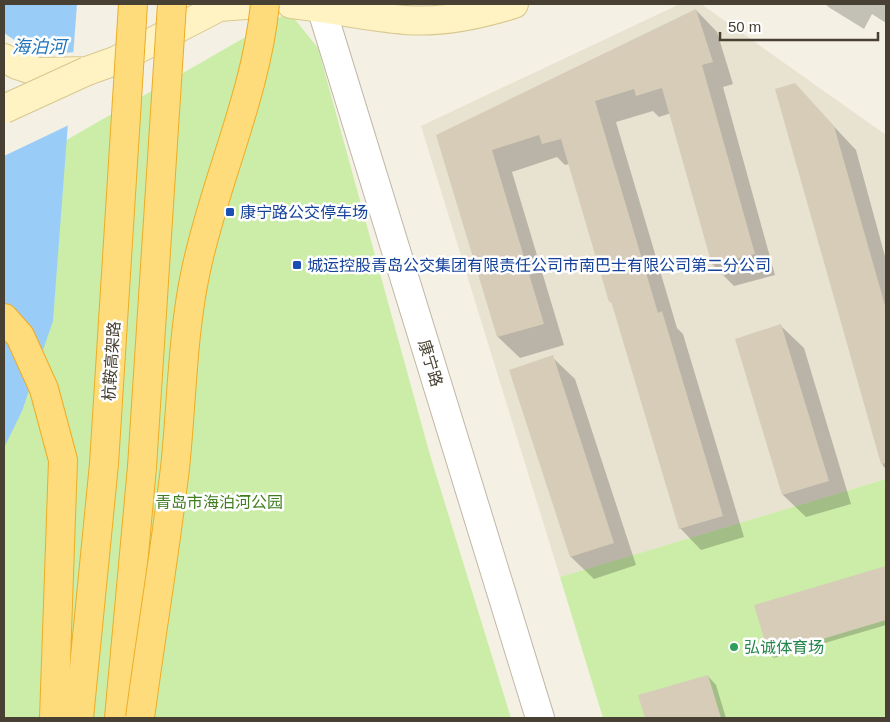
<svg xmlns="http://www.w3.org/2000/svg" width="890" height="722" font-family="Arial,'Noto Sans SC',sans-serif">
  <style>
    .residential { fill: #e8e2d1 }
    .green { fill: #cbeda8 }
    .water { fill: #99cdf8 }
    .pier { fill: #f4f0e4 }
    .shadow { fill: #0003 }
    .building { fill: #d7ccb8 }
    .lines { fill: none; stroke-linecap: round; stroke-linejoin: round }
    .tertiary-casing { stroke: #c0b8a5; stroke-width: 30 }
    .secondary-casing { stroke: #d8c88e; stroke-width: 30 }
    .trunk-casing { stroke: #eeac24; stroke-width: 30 }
    .tertiary { stroke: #fff; stroke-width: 28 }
    .secondary { stroke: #fff3c3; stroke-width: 28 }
    .trunk { stroke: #ffdc7b; stroke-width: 28 }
    .secondary-bridge-casing { stroke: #d8c88e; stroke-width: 30; stroke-linecap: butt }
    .trunk-bridge-casing { stroke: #eeac24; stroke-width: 30; stroke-linecap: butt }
    .secondary-bridge { stroke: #fff3c3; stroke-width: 28 }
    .trunk-bridge { stroke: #ffdc7b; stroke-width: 28 }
    .transit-dot { fill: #1a4fb4; stroke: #fff; stroke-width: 2 }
    .leisure-dot { fill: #2e9e5b; stroke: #fff; stroke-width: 2 }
    .labels { text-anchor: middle; stroke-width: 5; stroke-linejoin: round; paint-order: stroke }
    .transit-label { font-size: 16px; fill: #164399; stroke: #fff; text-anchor: start }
    .street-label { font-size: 16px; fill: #474033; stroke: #fff }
    .park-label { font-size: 16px; fill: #407e20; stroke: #fff }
    .leisure-label { font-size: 16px; fill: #27864d; stroke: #fff; text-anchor: start }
    .water-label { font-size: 18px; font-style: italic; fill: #2175bd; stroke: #fff }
  </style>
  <rect width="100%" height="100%" fill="#f4f0e4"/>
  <!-- residential -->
  <path class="residential" d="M680,4H701L886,135V479L560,577L421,126Z"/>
  <!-- green -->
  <path class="green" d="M289,12L318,48L430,455L511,718H4V176Z
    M886,479V718H603L560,577Z"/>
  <!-- water -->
  <path class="water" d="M4,4H77L53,321L22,411L4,448Z"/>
  <!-- pier -->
  <path class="pier" d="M4,33L22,45L39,50L64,53L76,52L71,124L4,156Z"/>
  <!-- shadow -->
  <path class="shadow" d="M825,4H886V23L872,14L864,29L830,8Z
    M696,10L717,32L733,84L723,87L775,275L734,286L713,265L671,113L659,117L653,111L616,122L677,328L683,334L744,537L701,550L680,528L614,305L610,301L569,164L565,165L557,157L512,172L564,345L520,358L498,337L438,136Z
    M795,85L856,150L886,260V469L883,466L776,90Z
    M781,326L804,348L851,504L806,517L783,495L736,340Z
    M552,357L575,379L636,565L594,579L571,557Z
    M886,567V625L774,658L770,654L756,606Z
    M708,676L716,685L726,718H646L640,696Z"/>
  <!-- building -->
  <path class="building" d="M696,9L713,62L702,65L755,254L712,265L662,88L636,96L634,89L595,101L658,313L662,311L723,516L679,529L611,301L609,302L561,139L542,144L539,135L492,150L544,324L497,337L436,135Z
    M795,83L834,126L886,309V463L881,464L775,89Z
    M781,324L829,481L782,495L735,339Z
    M553,355L614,543L570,557L509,370Z
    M886,566V620L769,655L754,605Z
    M708,675L721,718H645L638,695Z"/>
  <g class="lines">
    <!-- tertiary casing -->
    <g class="tertiary-casing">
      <path id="tertiary" d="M321,7L540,718"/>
    </g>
    <!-- secondary casing -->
    <g class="secondary-casing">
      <path id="secondary" d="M291,4C329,8 367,17 405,20C442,23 479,15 514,4
        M219,7L259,4
        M4,58L17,65L38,72L87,71L115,61L225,4"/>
    </g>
    <!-- trunk casing -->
    <g class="trunk-casing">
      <path id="trunk" d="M4,318L20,336L44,389L63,460L54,718
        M79,718L104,464
        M119,718L142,467"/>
    </g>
    <!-- tertiary -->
    <use href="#tertiary" class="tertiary"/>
    <!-- secondary -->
    <use href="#secondary" class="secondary"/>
    <!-- trunk -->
    <use href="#trunk" class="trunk"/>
    <!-- secondary-bridge casing -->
    <g class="secondary-bridge-casing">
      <path id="secondary-bridge" d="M4,109L87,71"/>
    </g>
    <!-- trunk-bridge casing -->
    <g class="trunk-bridge-casing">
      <path id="trunk-bridge" d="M104,464L133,4
        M142,467L172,4
        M140,718C151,635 165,552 175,468C182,402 182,335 196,270C215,180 256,96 265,4"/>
    </g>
    <!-- secondary-bridge -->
    <use href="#secondary-bridge" class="secondary-bridge"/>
    <!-- trunk-bridge -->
    <use href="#trunk-bridge" class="trunk-bridge"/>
  </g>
  <!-- markers -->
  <g class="transit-dot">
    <rect x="225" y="207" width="10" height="10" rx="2.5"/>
    <rect x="292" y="260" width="10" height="10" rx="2.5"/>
  </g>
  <circle class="leisure-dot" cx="734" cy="647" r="5"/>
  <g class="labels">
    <!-- transit labels -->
    <g class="transit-label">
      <text x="240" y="218">康宁路公交停车场</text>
      <text x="307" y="271">城运控股青岛公交集团有限责任公司市南巴士有限公司第二分公司</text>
    </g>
    <!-- street labels -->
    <g class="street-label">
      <text transform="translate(111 361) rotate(-86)" y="6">杭鞍高架路</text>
      <text transform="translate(431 363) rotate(73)" y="6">康宁路</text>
    </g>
    <!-- park labels -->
    <g class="park-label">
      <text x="219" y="508">青岛市海泊河公园</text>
    </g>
    <!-- leisure labels -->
    <g class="leisure-label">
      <text x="744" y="653">弘诚体育场</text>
    </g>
    <!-- water labels -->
    <g class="water-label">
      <text x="39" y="53">海泊河</text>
    </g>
  </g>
  <!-- border -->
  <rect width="890" height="722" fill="none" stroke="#474033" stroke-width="10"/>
  <!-- scale -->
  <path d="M720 32v8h158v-8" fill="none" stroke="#474033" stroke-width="2.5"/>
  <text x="728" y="32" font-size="15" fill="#474033" stroke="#ffffff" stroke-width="4" paint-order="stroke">50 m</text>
</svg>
